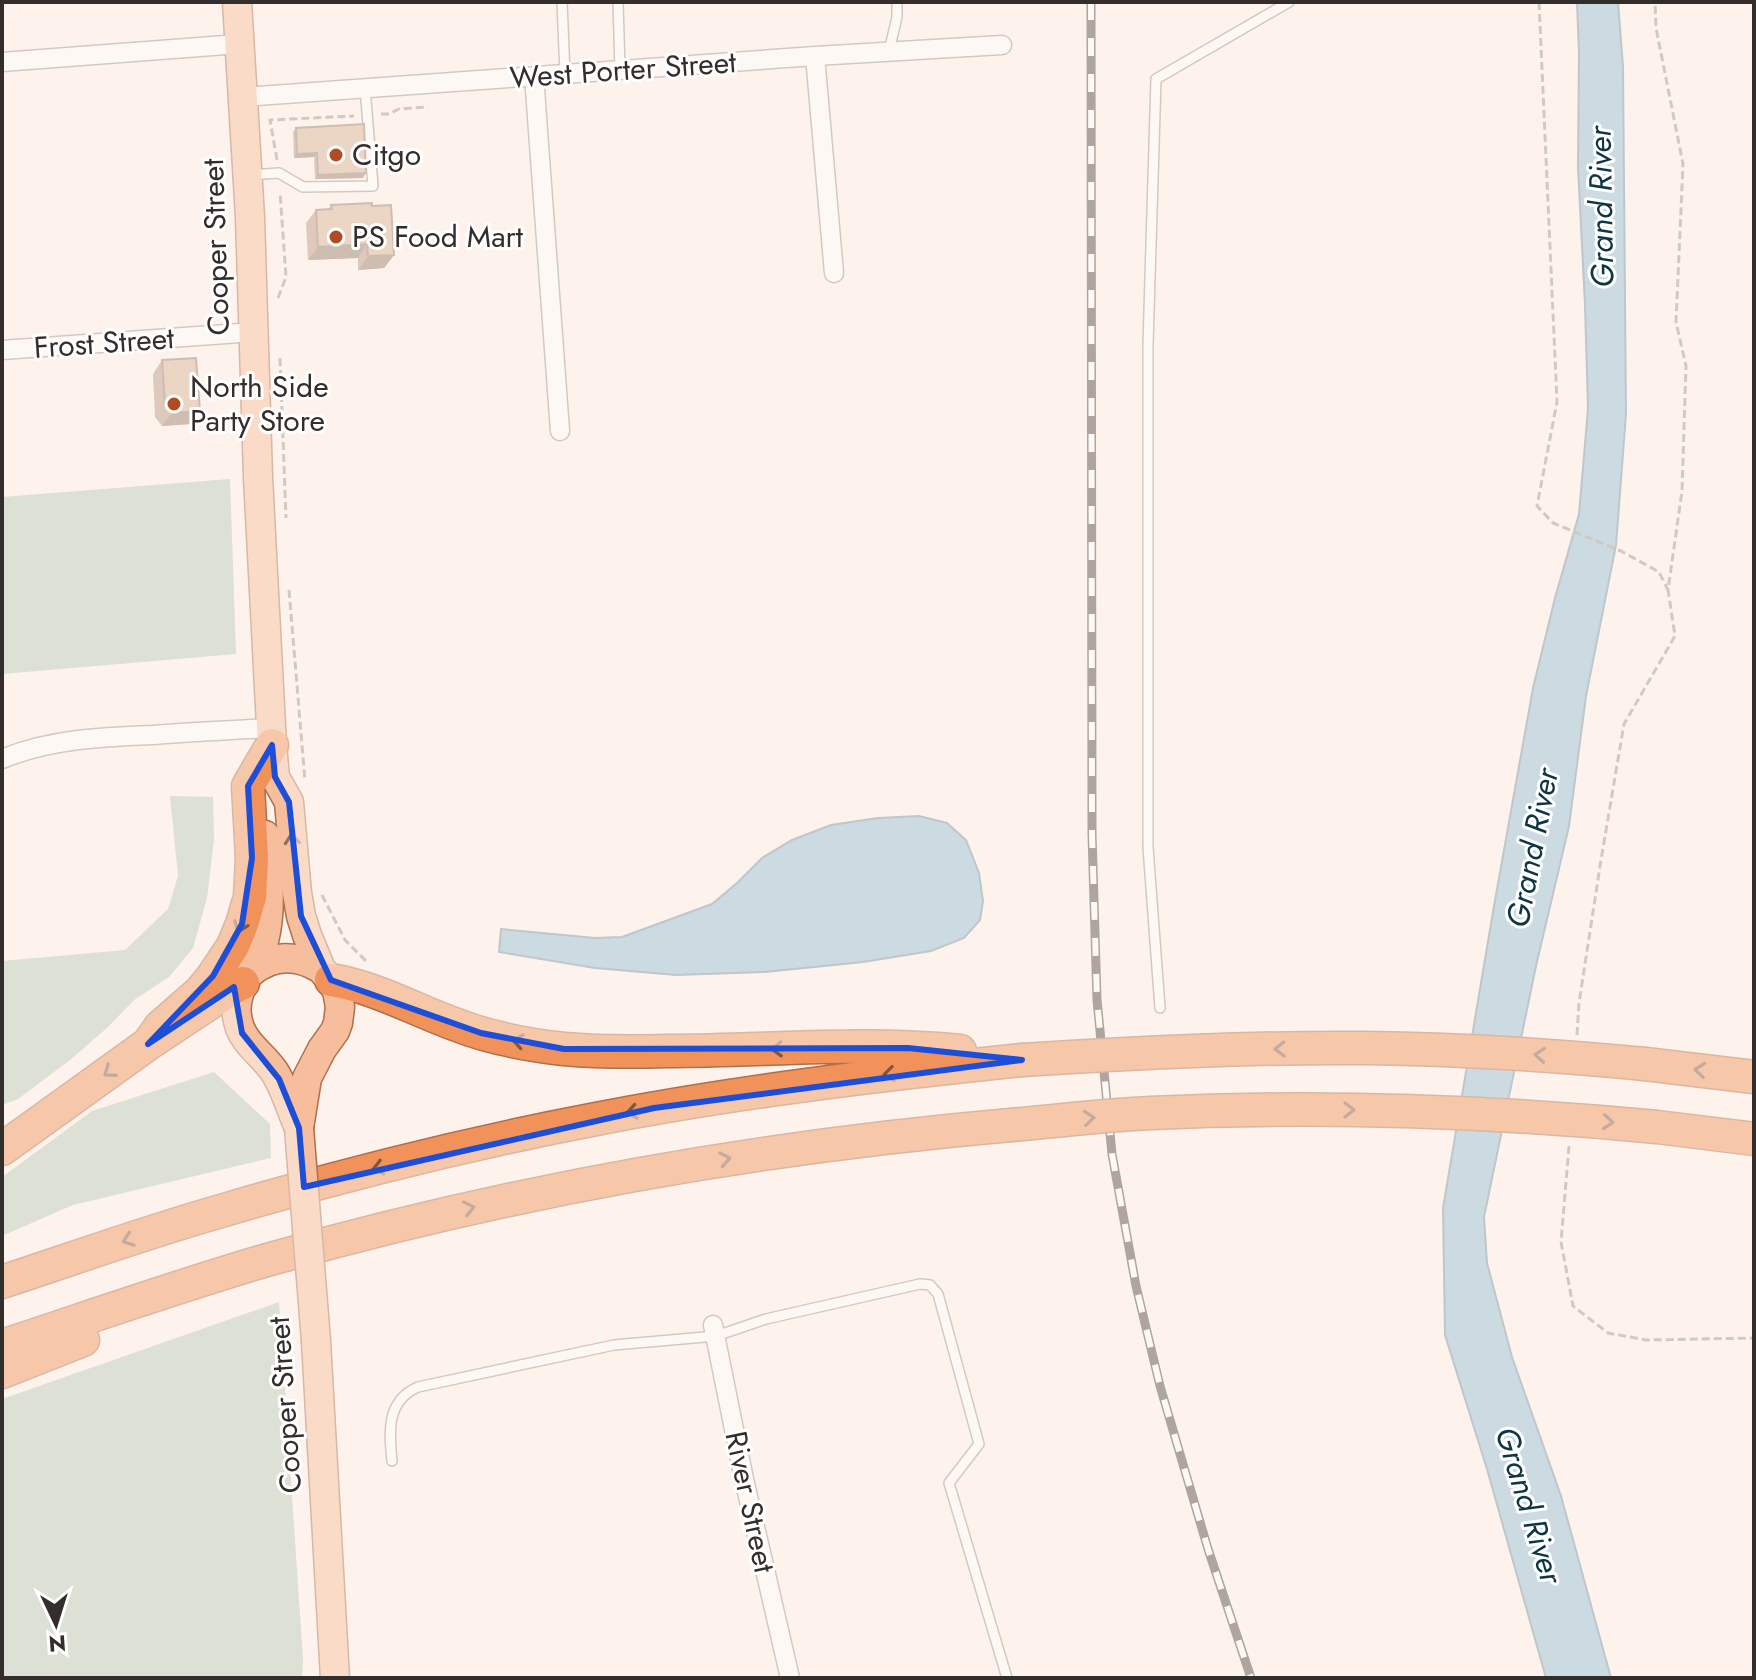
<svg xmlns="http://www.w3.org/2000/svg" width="1756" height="1680" font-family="Jost,sans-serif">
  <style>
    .green { fill: #b7c9b5 }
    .water { fill: #90bdd3; stroke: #7492a1; stroke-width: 2 }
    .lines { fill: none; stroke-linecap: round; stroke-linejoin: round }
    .lane-casing { stroke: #a3968e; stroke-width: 12 }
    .street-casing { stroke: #a3968e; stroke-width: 21 }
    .primary-casing { stroke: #ae6f4a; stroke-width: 31 }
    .highway-casing { stroke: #ae6f4a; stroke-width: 35 }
    .path { stroke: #a09793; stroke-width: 3; stroke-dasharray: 8 4; stroke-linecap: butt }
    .lane { stroke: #fff; stroke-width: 9 }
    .street { stroke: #fff; stroke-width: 18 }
    .primary { stroke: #f6be9c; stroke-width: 28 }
    .highway { stroke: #f0925a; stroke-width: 32 }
    .rail-casing { stroke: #4e4845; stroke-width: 9 }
    .rail { stroke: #fff; stroke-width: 6; stroke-dasharray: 18; stroke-linecap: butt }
    .primary-bridge-casing { stroke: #ae6f4a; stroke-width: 31; stroke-linecap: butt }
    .highway-bridge-casing { stroke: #ae6f4a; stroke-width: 35; stroke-linecap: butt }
    .primary-bridge { stroke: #f6be9c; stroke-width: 28 }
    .highway-bridge { stroke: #f0925a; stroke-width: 32 }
    .wall { fill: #b89881 }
    .shaded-wall { fill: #967c69 }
    .building { fill: #d6b196; stroke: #967c69; stroke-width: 2 }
    .oneway { stroke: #8b6f5e }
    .oneway2 { stroke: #7f563e }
    .marked { fill: none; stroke: #1d4ed8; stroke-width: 6; stroke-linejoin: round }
    .poi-dot { fill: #b14b21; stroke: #fff; stroke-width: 3 }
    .labels { text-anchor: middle; stroke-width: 6; stroke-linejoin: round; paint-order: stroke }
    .street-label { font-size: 30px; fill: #332e2b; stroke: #fff }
    .poi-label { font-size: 30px; fill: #332e2b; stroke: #fff; text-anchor: start }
    .water-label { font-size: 32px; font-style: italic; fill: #0e3546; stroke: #fff }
  </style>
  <rect width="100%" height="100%" fill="#fef2ec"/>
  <!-- green -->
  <path class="green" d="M230,479L236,654L2,674V497Z
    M170,796L213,797L214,840L207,898L193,948L169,977L134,1000L108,1027L70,1060L18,1099L2,1105V961L125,950L168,909L178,876Z
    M214,1072L270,1124L271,1158L73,1205L2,1236V1177L92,1111Z
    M279,1302L303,1659L302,1678H2V1399Z"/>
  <!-- water -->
  <path class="water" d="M1577,2H1618L1623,67L1626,414L1616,545L1586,696L1569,826L1536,966L1484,1217L1487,1263L1512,1357L1561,1496L1611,1678H1546L1487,1469L1445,1335L1443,1208L1494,906L1533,688L1555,598L1579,514L1588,409L1585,305L1578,167L1579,53Z
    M919,816L947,823L966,840L979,873L983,901L980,920L964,938L931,951L863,962L765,972L676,975L595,968L499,952L501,929L595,938L622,937L712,904L737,883L762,858L792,840L831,825L878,818Z"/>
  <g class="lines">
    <!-- lane casing -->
    <g class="lane-casing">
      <path id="lane" d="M562,2L565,74
        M618,2L620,70
        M889,51L897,17V2
        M251,175L279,173L303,187L373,186L365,88
        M1160,1008L1148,847V345L1156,79L1289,2
        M392,1461C389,1432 386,1401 418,1387L614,1345L716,1336L766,1319L920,1284L930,1285L938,1294L979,1444L949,1483L1007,1678"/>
    </g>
    <!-- street casing -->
    <g class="street-casing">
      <path id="street" d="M815,56L834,273
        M2,62L239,44
        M534,76L560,431
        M243,97L815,56L1002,45
        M2,350L254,332
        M2,759C50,739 102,737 153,735C192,732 232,730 271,728
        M713,1325L744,1479L790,1678"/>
    </g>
    <!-- primary casing -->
    <g class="primary-casing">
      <path id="primary" d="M237,2L250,217L258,477L272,745L275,777L289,802L297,893L301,916L307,935L321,969L331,980L337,991L340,1007L338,1023L335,1031L322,1049L307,1078L299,1128
        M265,835C267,870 273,906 264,941C256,969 230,990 238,1021C242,1042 262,1054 274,1071C285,1088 291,1110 299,1128
        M250,973C272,954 297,954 321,969
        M316,1341L335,1678"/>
    </g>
    <!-- highway casing -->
    <g class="highway-casing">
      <path id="highway" d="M331,980C375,987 415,1010 457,1025C490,1038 528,1045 564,1049C598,1052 633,1052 667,1051C765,1051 863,1041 960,1051
        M148,1044L160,1027L200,992L213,976L233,946L242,924L250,897L252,858L248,786L272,745
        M1645,1064L1754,1077
        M1657,1127L1754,1139
        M2,1149L148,1044L228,991L243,983
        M2,1282C75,1258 147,1232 221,1211C342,1175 466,1144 591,1120C733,1092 878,1075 1022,1060
        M2,1346C90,1317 178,1286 267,1260C510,1191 759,1147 1011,1125
        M2,1372L83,1340"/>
    </g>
    <!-- path -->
    <path class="path" d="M1539,2L1557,402L1537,506L1553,523L1621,551L1659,572L1668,590
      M381,114H389L399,109L428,107
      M277,160L270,120L354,116
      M278,298L286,277L280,192
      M280,358L286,518
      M289,590L305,781
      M322,895L345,940L366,961
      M1577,1035L1579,1003L1601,860L1624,724L1675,636L1668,590L1682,491L1686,366L1676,322L1683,164L1656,28L1655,2
      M1569,1146L1561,1242L1573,1306L1608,1333L1646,1340L1754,1338"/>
    <!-- lane -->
    <use href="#lane" class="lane"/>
    <!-- street -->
    <use href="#street" class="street"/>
    <!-- primary -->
    <use href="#primary" class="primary"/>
    <!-- highway -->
    <use href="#highway" class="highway"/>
    <!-- rail casing -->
    <g class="rail-casing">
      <path id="rail" d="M1091,2L1092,834L1097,1000L1112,1154L1136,1286L1160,1386L1208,1549L1251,1678"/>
    </g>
    <!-- rail -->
    <use href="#rail" class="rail"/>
    <!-- primary-bridge casing -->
    <g class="primary-bridge-casing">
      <path id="primary-bridge" d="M299,1128L316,1341"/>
    </g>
    <!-- highway-bridge casing -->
    <g class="highway-bridge-casing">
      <path id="highway-bridge" d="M1022,1060C1136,1053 1250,1047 1365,1048C1458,1049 1552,1055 1645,1064
        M1011,1125C1058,1121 1104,1115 1151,1113C1320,1105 1489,1111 1657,1127"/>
    </g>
    <!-- primary-bridge -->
    <use href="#primary-bridge" class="primary-bridge"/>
    <!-- highway-bridge -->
    <use href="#highway-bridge" class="highway-bridge"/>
  </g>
  <!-- wall -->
  <path class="wall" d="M296,128L363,178L315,179L314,157L294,158L293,132Z
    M331,205L372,206L394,255L384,268L358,270V258L308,260L306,223L316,210L329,209Z
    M162,360L190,424L162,426L155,417L153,374Z"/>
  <!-- shaded-wall -->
  <path class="shaded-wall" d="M317,153L314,157L294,158L297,154Z
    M366,173L363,178L315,179L318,175Z
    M367,244L358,258L308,260L318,247Z
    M394,255L384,268L358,270L368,256Z
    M200,411L190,424L162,426L172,413Z"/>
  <!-- building -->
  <path class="building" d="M364,124L366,173L318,175L317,153L297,154L296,128Z
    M372,203V206L391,205L394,255L368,256L367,244L318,247L316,210L332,209L331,205Z
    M196,358L200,411L172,413L165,404L162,360Z"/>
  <!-- one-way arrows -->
  <defs><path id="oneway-chevron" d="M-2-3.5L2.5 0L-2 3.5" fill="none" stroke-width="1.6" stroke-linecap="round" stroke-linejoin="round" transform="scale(2)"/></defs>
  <use class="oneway" href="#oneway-chevron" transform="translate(292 839) rotate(-95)"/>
  <g class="oneway2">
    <use href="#oneway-chevron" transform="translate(240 927) rotate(110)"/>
    <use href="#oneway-chevron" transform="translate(518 1041) rotate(-170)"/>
    <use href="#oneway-chevron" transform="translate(777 1049) rotate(178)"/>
    <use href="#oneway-chevron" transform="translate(1280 1049) rotate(179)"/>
    <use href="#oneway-chevron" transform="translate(1540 1055) rotate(-176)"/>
    <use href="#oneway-chevron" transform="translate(1700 1070) rotate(-174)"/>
    <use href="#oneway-chevron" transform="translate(109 1072) rotate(145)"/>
    <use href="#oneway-chevron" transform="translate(889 1074) rotate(173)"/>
    <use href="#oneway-chevron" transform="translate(1349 1110) rotate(1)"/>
    <use href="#oneway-chevron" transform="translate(632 1112) rotate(170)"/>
    <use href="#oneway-chevron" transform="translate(1089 1118) rotate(-5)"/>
    <use href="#oneway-chevron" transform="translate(1608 1122) rotate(5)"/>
    <use href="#oneway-chevron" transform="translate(725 1159) rotate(-10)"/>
    <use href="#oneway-chevron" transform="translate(378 1168) rotate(166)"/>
    <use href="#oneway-chevron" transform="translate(469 1208) rotate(-13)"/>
    <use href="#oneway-chevron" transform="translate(128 1240) rotate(161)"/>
  </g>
  <!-- marked area -->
  <path d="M0 0H1756V1680H0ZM272,745L275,777L289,802L301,916L331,980L481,1033L564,1049L908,1048L1022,1060L654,1108L304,1187L299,1128L279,1079L242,1033L234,987L148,1044L213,976L242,924L252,858L248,786Z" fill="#fef2ec" fill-opacity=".55" fill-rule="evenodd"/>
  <path class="marked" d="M272,745L275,777L289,802L301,916L331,980L481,1033L564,1049L908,1048L1022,1060L654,1108L304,1187L299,1128L279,1079L242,1033L234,987L148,1044L213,976L242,924L252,858L248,786Z"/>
  <!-- markers -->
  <g class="poi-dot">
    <circle cx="336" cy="155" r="8"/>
    <circle cx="336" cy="237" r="8"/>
    <circle cx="174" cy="404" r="8"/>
  </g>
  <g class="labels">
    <!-- street labels -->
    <g class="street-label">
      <text transform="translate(623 70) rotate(-4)" y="10">West Porter Street</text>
      <text transform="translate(216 247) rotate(-92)" y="10">Cooper Street</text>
      <text transform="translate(104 343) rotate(-4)" y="10">Frost Street</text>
      <text transform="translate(285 1405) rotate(-94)" y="10">Cooper Street</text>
      <text transform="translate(750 1502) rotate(78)" y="10">River Street</text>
    </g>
    <!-- poi labels -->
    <g class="poi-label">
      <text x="352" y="165">Citgo</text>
      <text x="352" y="247">PS Food Mart</text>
      <text x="190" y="397">North Side<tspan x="190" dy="34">Party Store</tspan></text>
    </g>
    <!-- water labels -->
    <g class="water-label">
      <text transform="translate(1601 207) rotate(-91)" y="11">Grand River</text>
      <text transform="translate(1532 848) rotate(-79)" y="11">Grand River</text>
      <text transform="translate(1529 1505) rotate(73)" y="11">Grand River</text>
    </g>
  </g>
  <!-- border -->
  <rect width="1756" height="1680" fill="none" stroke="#332e2b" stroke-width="8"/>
  <!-- north arrow -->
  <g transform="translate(56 1624) rotate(176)" stroke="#ffffff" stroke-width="6" paint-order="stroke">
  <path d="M0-6L14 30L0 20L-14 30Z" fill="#332e2b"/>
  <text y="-12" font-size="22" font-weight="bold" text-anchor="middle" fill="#332e2b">N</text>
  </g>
</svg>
